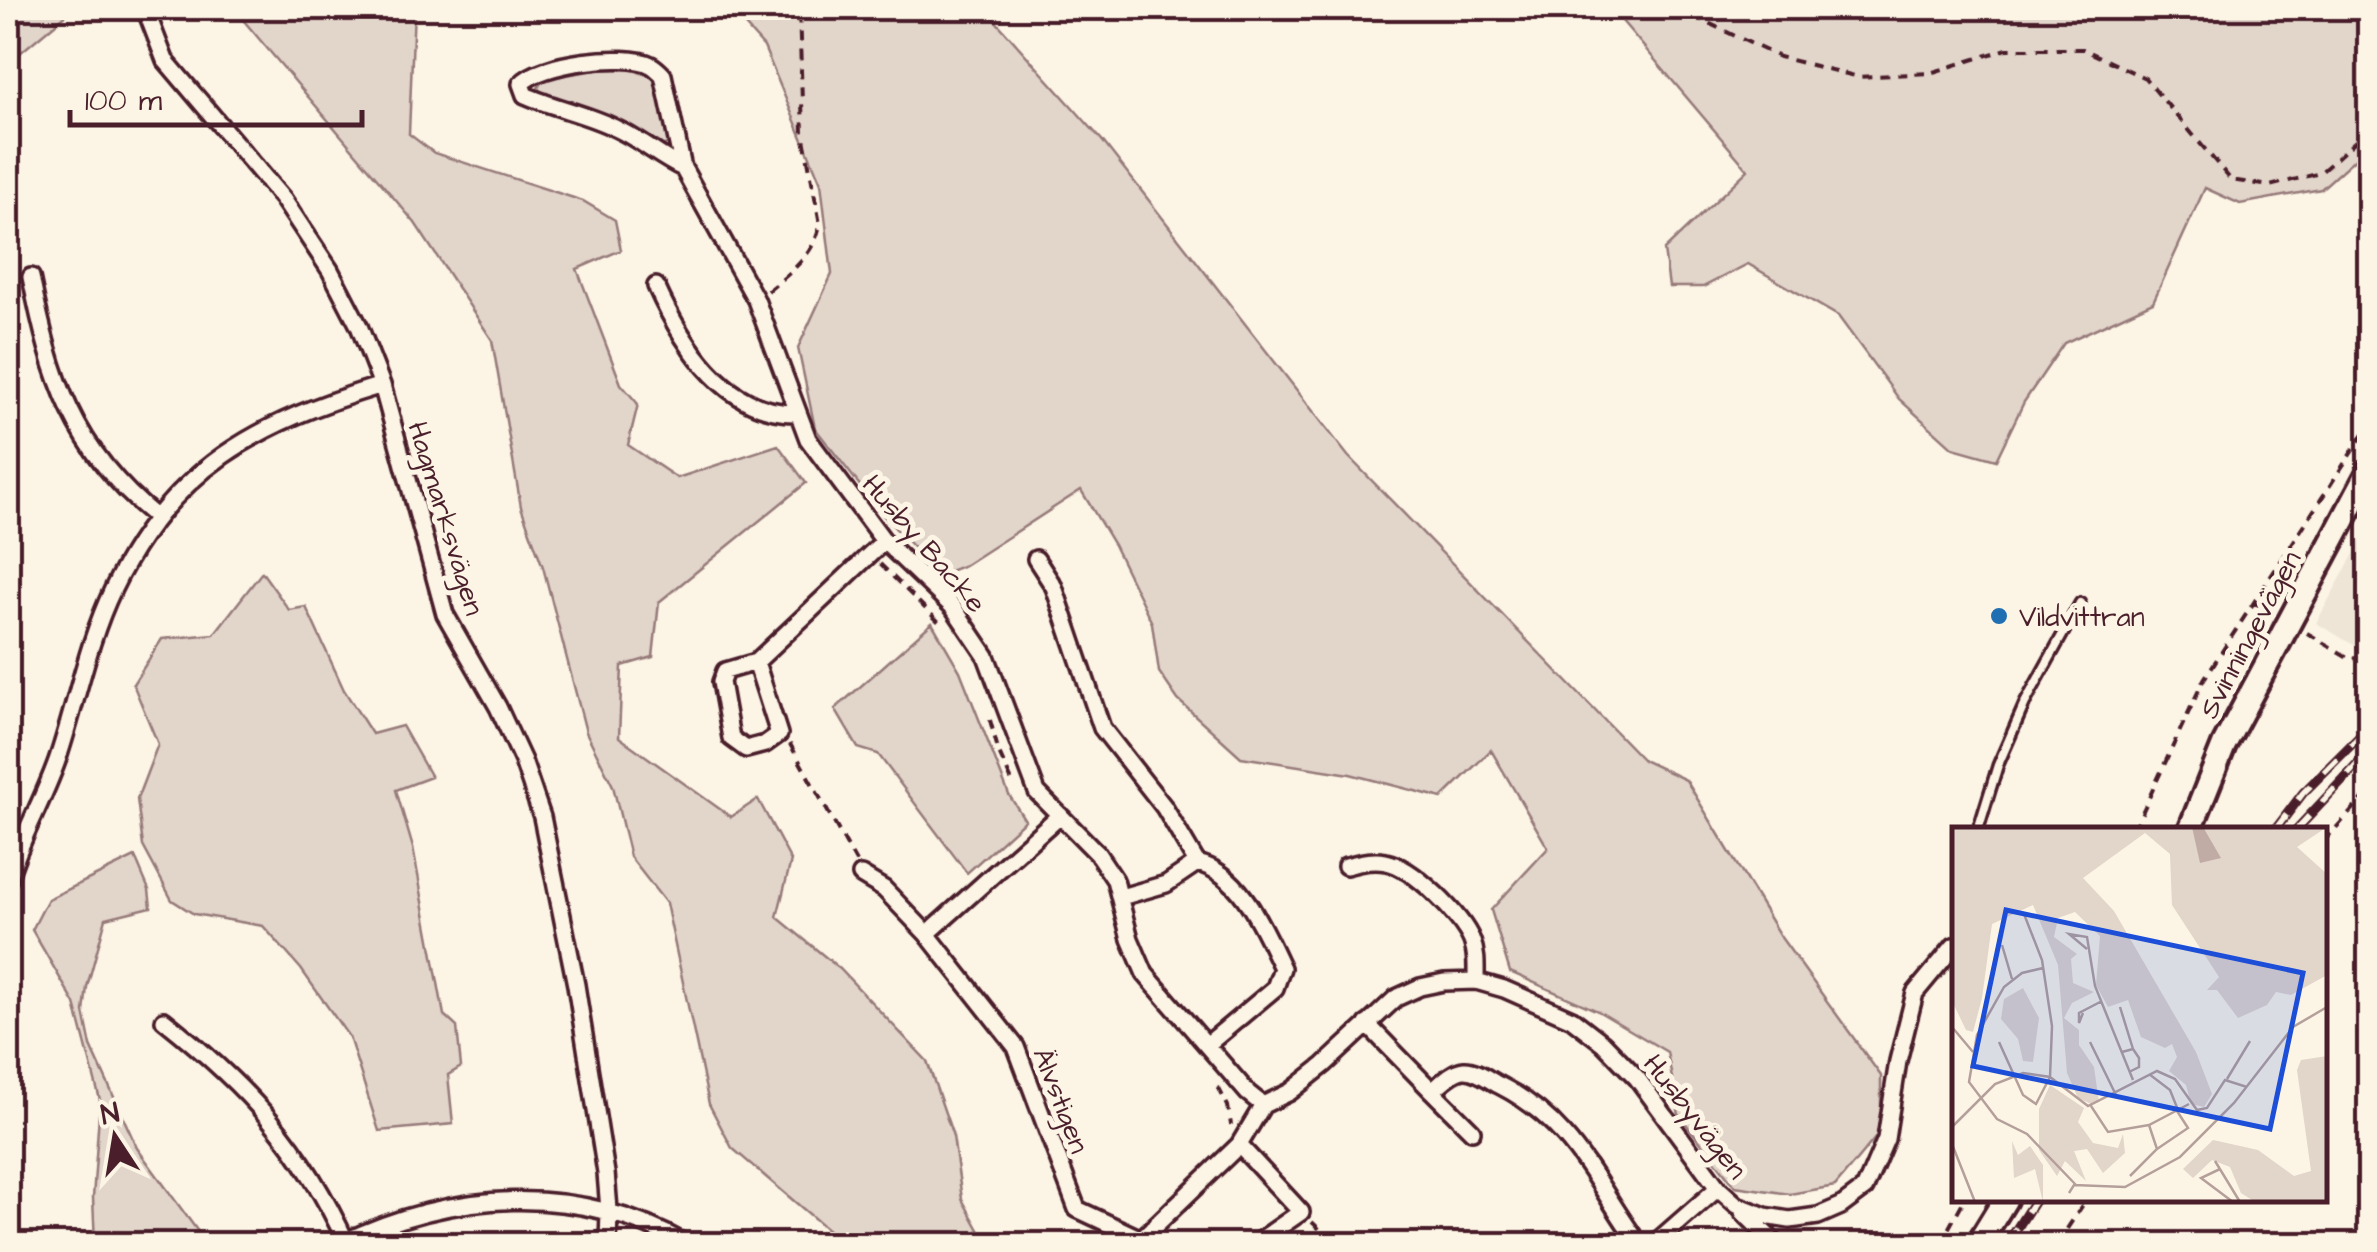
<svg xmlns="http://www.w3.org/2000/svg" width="2377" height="1252" font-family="'Architects Daughter',sans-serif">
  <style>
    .built { fill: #eee5d7 }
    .green { fill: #e2d5ca; stroke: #967a7a; stroke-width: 2.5 }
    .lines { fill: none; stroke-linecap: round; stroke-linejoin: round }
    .lane-casing { stroke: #4a1f2b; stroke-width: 15 }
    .street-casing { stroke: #4a1f2b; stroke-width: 22 }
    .secondary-casing { stroke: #4a1f2b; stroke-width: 30 }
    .path { stroke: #4a1f2b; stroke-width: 4; stroke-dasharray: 10 8; stroke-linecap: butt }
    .lane { stroke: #fcf5e5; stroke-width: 8 }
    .street { stroke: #fcf5e5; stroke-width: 15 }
    .secondary { stroke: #fcf5e5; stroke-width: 22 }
    .rail-casing { stroke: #4a1f2b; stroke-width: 10 }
    .rail { stroke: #fcf5e5; stroke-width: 6; stroke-dasharray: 19; stroke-linecap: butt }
    .poi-dot { fill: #1f6fb2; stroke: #fcf5e5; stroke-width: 4 }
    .labels { text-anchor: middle; stroke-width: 10; stroke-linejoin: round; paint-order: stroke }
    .street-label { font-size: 28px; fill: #4a1f2b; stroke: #fcf5e5 }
    .poi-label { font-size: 28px; fill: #4a1f2b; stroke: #fcf5e5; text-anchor: start }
    .inset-road { fill: none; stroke: #b59f9b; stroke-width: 2.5 }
    .view { fill: #1d4ed8; fill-opacity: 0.15; stroke: #1d4ed8; stroke-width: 5 }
    .inset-edge { fill: none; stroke: #4a1f2b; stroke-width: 5 }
  </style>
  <rect width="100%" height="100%" fill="#fcf5e5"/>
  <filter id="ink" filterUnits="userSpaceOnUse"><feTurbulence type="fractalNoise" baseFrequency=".01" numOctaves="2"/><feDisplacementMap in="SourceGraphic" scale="20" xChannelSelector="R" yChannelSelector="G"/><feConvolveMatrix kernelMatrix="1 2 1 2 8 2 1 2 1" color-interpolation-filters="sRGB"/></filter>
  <g filter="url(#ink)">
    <!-- built -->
    <path class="built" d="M2369,526V645L2357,647L2316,623Z"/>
    <!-- green -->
    <path class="green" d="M8,8H74L8,63Z
      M233,8H414L409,134L434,153L583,201L615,220L621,250L577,269L621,384L638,404L628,445L677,478L778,445L806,483L659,602L653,657L622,666L619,737L731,817L758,799L791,861L777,917L840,969L927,1061L953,1136L962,1199L987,1244H834L829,1231L732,1148L709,1104L666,903L630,857L613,786L586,732L543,567L521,507L492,340L415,223Z
      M729,8H984L1101,139L1348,456L1643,760L1686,780L1780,936L1881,1076V1131L1835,1186L1790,1194L1735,1186L1679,1115L1667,1052L1598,1011L1510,972L1491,910L1548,848L1491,750L1442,798L1350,774L1241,757L1178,700L1159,672L1152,623L1114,545L1081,490L965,565L939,575L883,515L815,428L798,348L832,274L821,183L764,47Z
      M1611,8H2369V146L2321,189L2240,204L2205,188L2153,302L2064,343L2024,402L1996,460L1953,448L1899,399L1838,316L1748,264L1703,287H1669L1664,250L1748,170Z
      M601,69H631L655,78L669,143L660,147L543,96L538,88L543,79Z
      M262,572L289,610L306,607L344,690L372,734L402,726L431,777L396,790L413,848L444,1015L457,1027L461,1067L448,1075L453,1124L379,1131L349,1037L301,969L263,926L194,914L172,900L143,846L137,799L158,744L133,684L162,639L214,634Z
      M932,623L960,671L1009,795L1025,820L967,873L878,754L858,748L835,709Z
      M135,857L149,890L151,907L106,918L87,987L84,1012L91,1046L137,1148L207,1244H95L93,1198L100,1100L75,1004L32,930L48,899Z"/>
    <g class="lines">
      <!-- lane casing -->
      <g class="lane-casing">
        <path id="lane" d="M1978,830L1998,765L2025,703L2080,603"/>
      </g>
      <!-- street casing -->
      <g class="street-casing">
        <path id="street" d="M145,8L165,60L283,199L330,270L359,326L382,385L445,614L498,707L523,761L542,817L576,985L606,1173L609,1210L608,1244
          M683,168C659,157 640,139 615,128C587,114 554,108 525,95L521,84C539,63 626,52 651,65C655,67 659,71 663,75L683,168L756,300L808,439L884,541L953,607L986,656L1037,792L1097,853L1115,880L1130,939L1145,974L1248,1093L1263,1105
          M31,277C51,378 73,450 156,517
          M656,286C682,344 725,414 796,413
          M1036,559L1054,587L1102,728L1164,807L1197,863
          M756,662L779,734L765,744L746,749L731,738L721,682L725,671L756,662L884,541
          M1346,866C1359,863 1372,859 1386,862C1413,867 1462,916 1472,941C1477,954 1476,967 1476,981
          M861,875L884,889L927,934L1016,1047L1077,1209L1141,1239
          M8,881C20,838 45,798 59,755C77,700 88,641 113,589C171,468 259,422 382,385
          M1121,897L1166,884L1197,863C1242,873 1264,931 1282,968L1275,988L1208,1044
          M927,934L1060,815
          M164,1020C248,1087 302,1145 347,1244
          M1367,1024L1432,1091C1441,1084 1452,1071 1464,1070C1476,1069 1489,1080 1499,1085C1574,1123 1593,1180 1639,1244
          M1432,1091L1472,1131
          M1239,1145L1301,1212L1255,1244
          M1743,1212L1776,1244
          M340,1244C451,1190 577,1182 686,1244
          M1136,1244L1239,1145L1263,1105L1290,1092L1324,1065L1396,998L1420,987L1444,982L1476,981L1504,989L1572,1019L1603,1043L1637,1078L1718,1188L1737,1205L1765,1216L1790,1220L1818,1216L1841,1206L1865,1188L1886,1139L1898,1061L1915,993L1954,946
          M1654,1244L1718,1188"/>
      </g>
      <!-- secondary casing -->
      <g class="secondary-casing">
        <path id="secondary" d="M2190,830L2224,745L2370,470
          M1978,1244L2005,1200"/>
      </g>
      <!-- path -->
      <path class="path" d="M1677,8L1779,57L1859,77L1930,73L2007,49H2083L2145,78L2231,180L2270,186L2320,173L2370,128
        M768,291C790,273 815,254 820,224L803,133L799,8
        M880,564L941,624
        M2255,603L2273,613
        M2307,633L2351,659L2370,655
        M990,720L999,753L1014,786
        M790,744L856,862
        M2134,830L2204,679L2370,424
        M2324,841L2370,791
        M1218,1087L1228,1106L1231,1125
        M1312,1222L1335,1244
        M1940,1244L1964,1200
        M2057,1244L2086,1200"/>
      <!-- lane -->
      <use href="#lane" class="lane"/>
      <!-- street -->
      <use href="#street" class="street"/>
      <!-- secondary -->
      <use href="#secondary" class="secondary"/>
      <!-- rail casing -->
      <g class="rail-casing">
        <path id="rail" d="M2275,830L2303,793L2370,726
          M2296,830L2370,751
          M2007,1244L2035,1200"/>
      </g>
      <!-- rail -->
      <use href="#rail" class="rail"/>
    </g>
  </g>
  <!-- markers -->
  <circle class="poi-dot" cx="1999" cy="616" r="10"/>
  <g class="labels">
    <!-- street labels -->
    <g class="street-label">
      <text transform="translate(447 518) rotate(73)" y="10">Hagmarksvägen</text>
      <text transform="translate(925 543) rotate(49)" y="10">Husby Backe</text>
      <text transform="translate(2249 634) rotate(-62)" y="10">Svinningevägen</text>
      <text transform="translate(1062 1100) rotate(69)" y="10">Älvstigen</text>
      <text transform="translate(1696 1116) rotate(52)" y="10">Husbyvägen</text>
    </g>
    <!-- poi labels -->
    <g class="poi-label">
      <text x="2019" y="626">Vildvittran</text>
    </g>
  </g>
  <!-- overview -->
  <g transform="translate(1952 827)">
    <rect width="375" height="375" fill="#fcf5e5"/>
    <path d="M0,0H375L345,20L375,47V148L339,168L324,165L315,178L286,191L265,163H255L267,150L220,78L218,27L193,6L131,51L162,84L244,225L260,267L252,280L239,277L234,258L217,244L225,230L220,217L213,221L189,210L176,173L156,180L144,158L148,109L123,85L106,91L102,110L125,127L119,132L121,156L142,165L120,176L112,191L127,203V218L142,240L147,275L139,277L126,271L115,246L106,138L81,78L40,97L30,171L21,205L14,203L0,174ZM71,161L87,191L81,235L71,234L66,212L49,192L52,172ZM375,229V375H303L289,366L278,340L260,333L241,351L231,342L261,313L306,323L342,349L359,344L345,243L349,233ZM98,258L132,281L126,295L141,316L166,321L171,307L173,326L151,346L135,322L122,324L134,354L113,334L105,349L87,323V282ZM60,314L66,328L78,319L91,338V375L83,342L62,351Z" fill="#e2d5ca"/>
    <path d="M240,0H251L269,31L248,36Z" fill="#c0aca5"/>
    <path class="inset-road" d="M50,118L60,152M135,122L117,107L135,110L143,159L181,253M91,141L70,146L52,160L25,208L17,255L45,292L75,307L125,359M168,180L181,222M131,186L127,196V186L150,174M0,200L21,225M47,215L71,268L84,277L98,250L100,199L90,133L72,87M138,215L164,268M170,225L181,222L187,231V240L177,245M197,247L218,263L226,283M275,252L298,214M139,279L156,305L197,298L237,277M0,300L43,257L71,246L98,250L136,279L205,244L223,252L245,283L255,281L273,253L295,260M0,317L23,375M205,322L236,301L225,284M263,334L288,375M268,342L249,351L281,375M178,349L205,322L197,298M117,366L122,358L173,360L228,330L282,276L341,200L375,180"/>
    <path class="view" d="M54,83L351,146L318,302L21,239Z"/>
    <rect width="375" height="375" class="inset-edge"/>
  </g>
  <!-- margin -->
  <rect width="2377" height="1252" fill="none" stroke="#fcf5e5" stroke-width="40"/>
  <rect x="20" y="20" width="2337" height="1212" fill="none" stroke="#4a1f2b" stroke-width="4" filter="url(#ink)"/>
  <!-- north arrow -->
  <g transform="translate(115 1137) rotate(348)" stroke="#fcf5e5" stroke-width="8" paint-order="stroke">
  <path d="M0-8L18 38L0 25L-18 38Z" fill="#4a1f2b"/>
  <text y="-15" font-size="28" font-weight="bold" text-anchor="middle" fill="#4a1f2b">N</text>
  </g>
  <!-- scale -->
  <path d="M70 110v15h292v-15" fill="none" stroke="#4a1f2b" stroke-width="5"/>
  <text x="85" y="110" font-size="30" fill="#4a1f2b" stroke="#fcf5e5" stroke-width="8" paint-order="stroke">100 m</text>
</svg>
